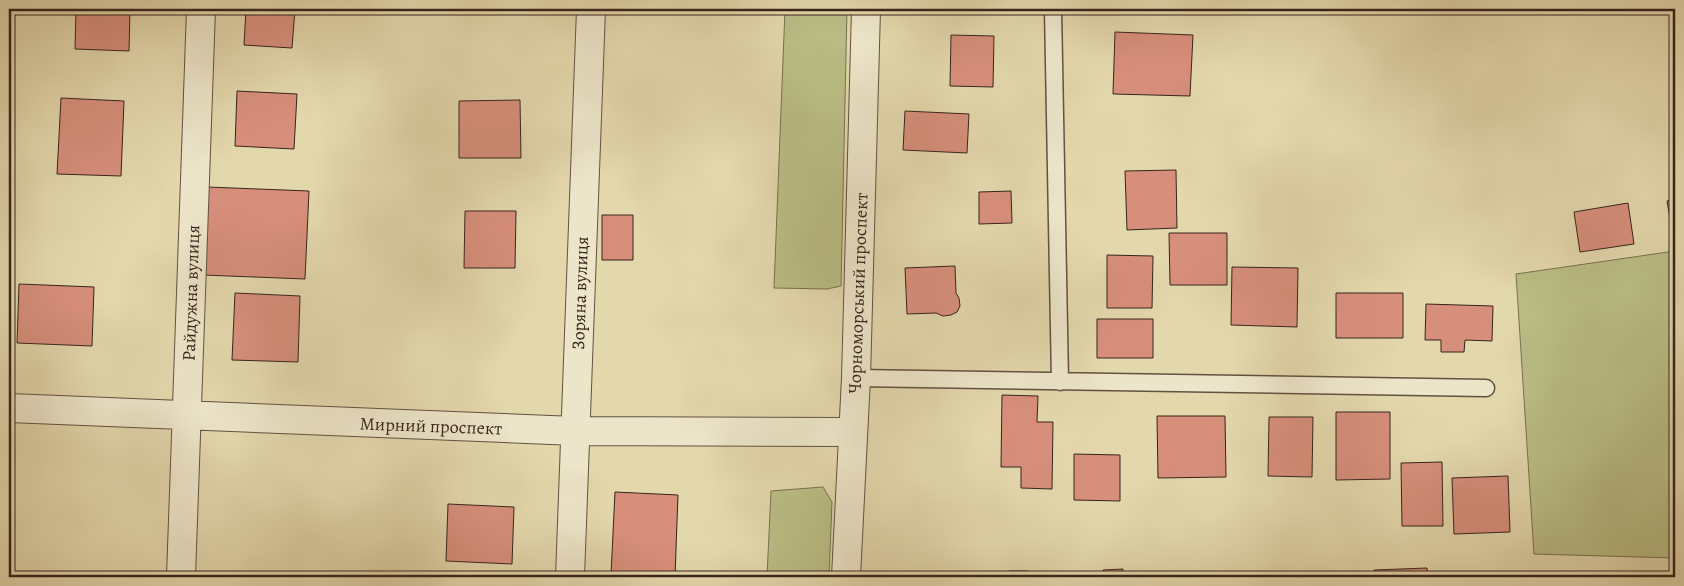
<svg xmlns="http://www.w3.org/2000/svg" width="1684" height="586" font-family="Alegreya,serif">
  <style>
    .green { fill: #babd85; stroke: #797050 }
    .building { fill: #d78f7c; stroke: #38241c }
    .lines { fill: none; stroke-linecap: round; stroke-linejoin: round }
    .lane-casing { stroke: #635140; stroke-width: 19 }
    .street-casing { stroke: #635140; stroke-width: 30 }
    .lane { stroke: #ede5c9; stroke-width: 16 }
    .street { stroke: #ede5c9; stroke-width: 28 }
    .labels { text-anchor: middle; stroke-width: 4.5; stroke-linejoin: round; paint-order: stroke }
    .street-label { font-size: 18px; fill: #38241c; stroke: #ede5c9 }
  </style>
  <rect width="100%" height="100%" fill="#e3d7ac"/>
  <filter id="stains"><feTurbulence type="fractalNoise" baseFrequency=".004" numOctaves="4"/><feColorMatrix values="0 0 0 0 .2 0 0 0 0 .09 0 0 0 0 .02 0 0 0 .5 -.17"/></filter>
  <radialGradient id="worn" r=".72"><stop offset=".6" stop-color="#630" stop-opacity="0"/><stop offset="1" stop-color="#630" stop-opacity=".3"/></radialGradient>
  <!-- green -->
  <path class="green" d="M785,9H847L841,286L827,289L774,288Z
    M1675,251V558L1534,554L1516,274Z
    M823,487L832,502L829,577H767L771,491Z"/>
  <!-- building -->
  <path class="building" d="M76,9H130L129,51L75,49Z
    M246,9H295L292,48L244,45Z
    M1115,32L1193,35L1190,96L1113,94Z
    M951,35L994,36L993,87L950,86Z
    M237,91L297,94L294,149L235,146Z
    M61,98L124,101L121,176L57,174Z
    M520,100L521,158H459V101Z
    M905,111L969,114L967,153L903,150Z
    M1176,170L1177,228L1127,230L1125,171Z
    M207,187L309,191L305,279L203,275Z
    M1011,191L1012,223L979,224V192Z
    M1675,199V241H1674L1667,201Z
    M1628,203L1634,244L1580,252L1574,212Z
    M465,211H516L515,268H464Z
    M602,215H633V260H602Z
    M1169,233H1227V285H1170Z
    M1107,255L1153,256L1152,308H1107Z
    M955,266L956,293L959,298L960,306L957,312L951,315L943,316L936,313L907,314L905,268Z
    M1232,267L1298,268L1297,327L1231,325Z
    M19,284L94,287L92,346L17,343Z
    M235,293L300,296L298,362L232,360Z
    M1336,293H1403V338H1336Z
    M1426,304L1493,306L1492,341L1465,340L1464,352H1441V340H1425Z
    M1097,319H1153V358H1097Z
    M1002,395L1038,396L1037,422H1053L1052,489L1021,488V467H1001Z
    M1336,412H1390V479L1336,480Z
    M1157,416H1225L1226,477L1158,478Z
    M1269,417H1313L1312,477L1268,476Z
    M1074,454L1120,455V501L1074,500Z
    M1442,462L1443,526H1402L1401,463Z
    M1508,476L1510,532L1454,534L1452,478Z
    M615,492L678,495L675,577L611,575Z
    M448,504L514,507L512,564L446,561Z
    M1427,568L1428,577H1374V570Z
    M1123,569V577H1103V570Z
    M1009,571H1028V577H1009Z"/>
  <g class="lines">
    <!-- lane casing -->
    <g class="lane-casing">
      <path id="lane" d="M1053,9L1060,382
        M856,378L1486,388"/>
    </g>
    <!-- street casing -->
    <g class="street-casing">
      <path id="street" d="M9,408L575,431L853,432
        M181,577L201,9
        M570,577L591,9
        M846,577L856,378L866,9"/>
    </g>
    <!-- lane -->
    <use href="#lane" class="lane"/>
    <!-- street -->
    <use href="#street" class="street"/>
  </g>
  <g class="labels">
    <!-- street labels -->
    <g class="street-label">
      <text transform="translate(191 293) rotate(-88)" y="6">Райдужна вулиця</text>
      <text transform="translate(580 293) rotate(-88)" y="6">Зоряна вулиця</text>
      <text transform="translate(858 293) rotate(-88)" y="6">Чорноморський проспект</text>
      <text transform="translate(431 426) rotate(2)" y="6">Мирний проспект</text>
    </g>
  </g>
  <!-- margin -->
  <rect width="1684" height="586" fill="none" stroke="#e3d7ac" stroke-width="30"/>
  <rect x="10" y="10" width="1664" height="566" fill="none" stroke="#38241c" stroke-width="2.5"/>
  <rect x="15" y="15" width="1654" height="556" fill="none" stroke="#38241c"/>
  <rect width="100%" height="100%" filter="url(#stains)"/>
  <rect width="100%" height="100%" fill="url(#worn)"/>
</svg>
